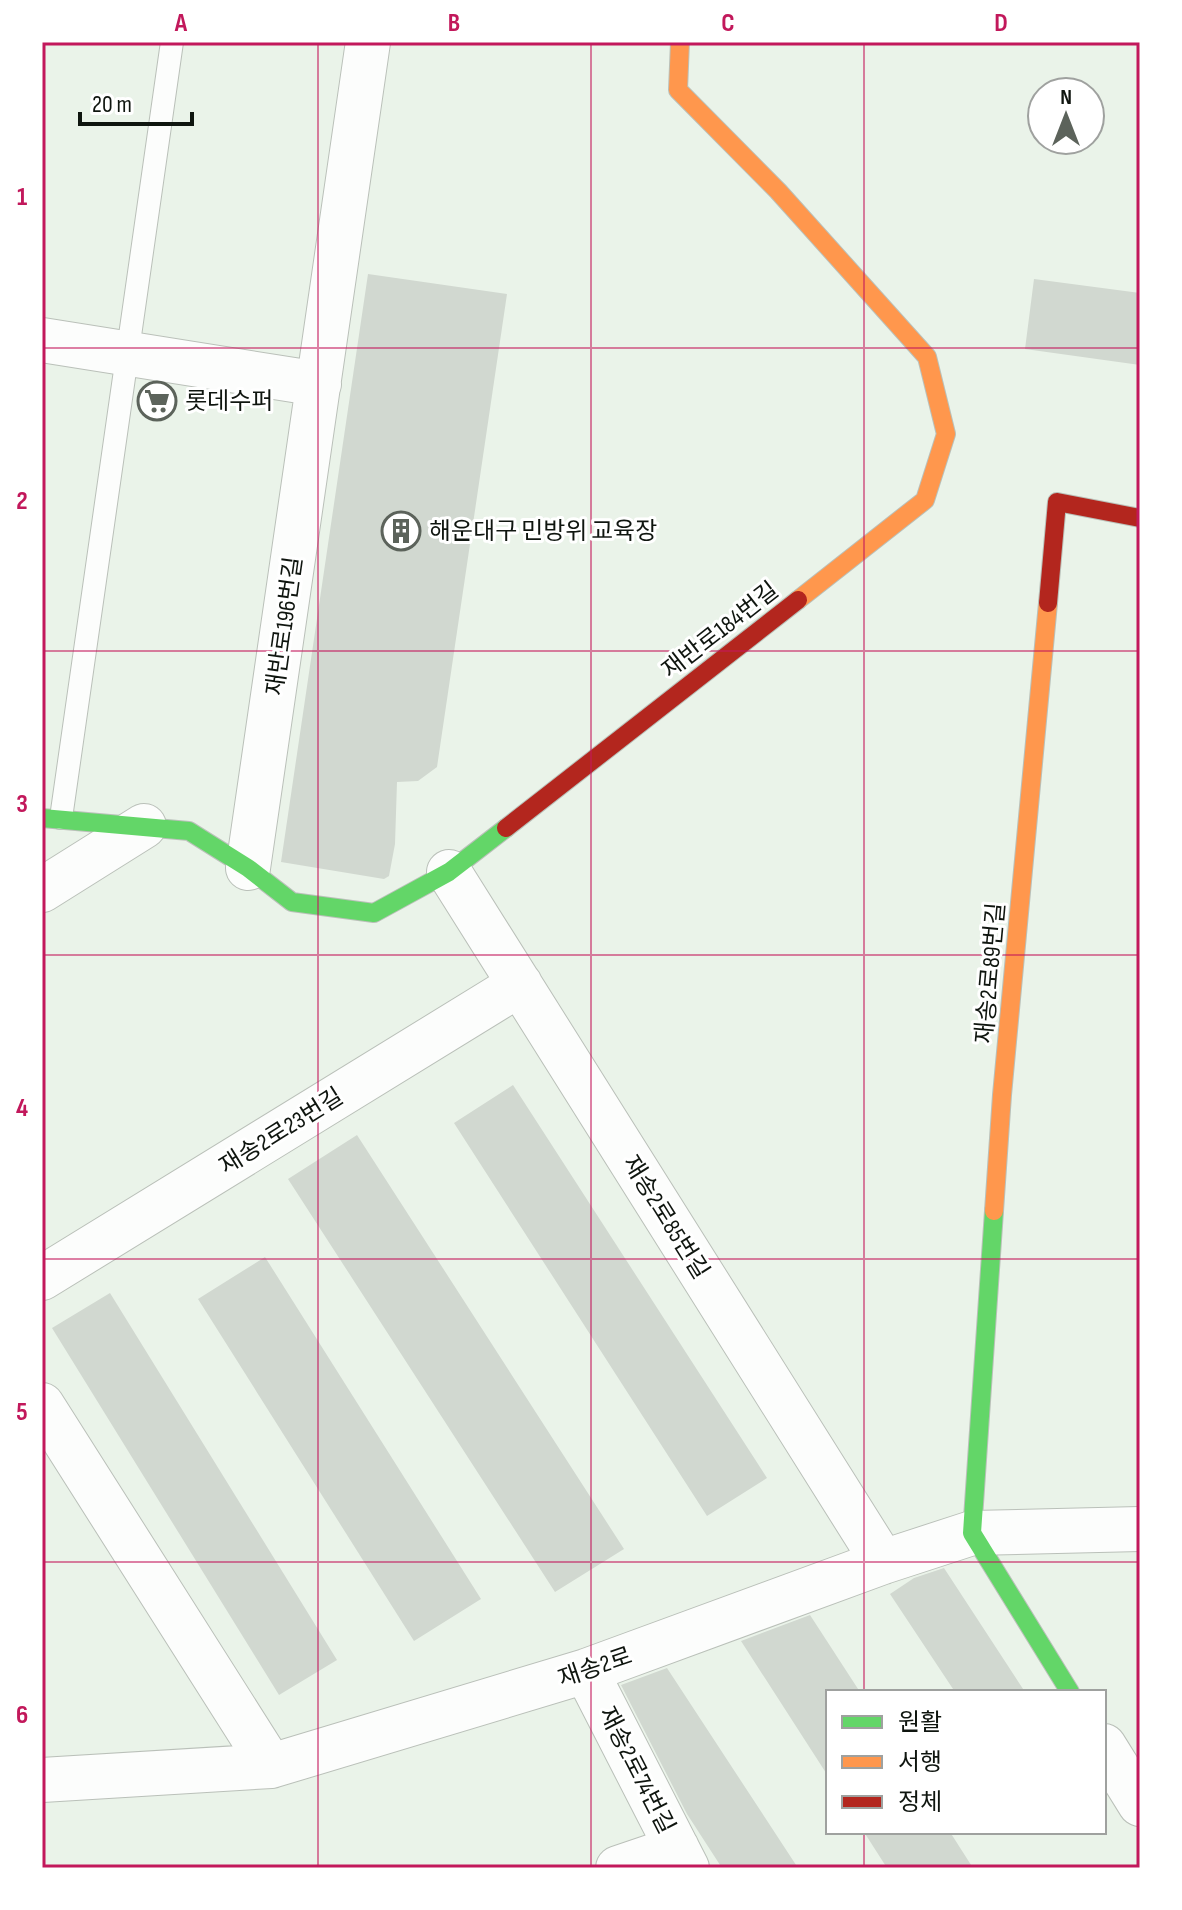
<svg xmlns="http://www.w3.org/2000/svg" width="1182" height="1910" font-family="'Sofia Sans Condensed','Noto Sans KR',sans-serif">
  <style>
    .building { fill: #d1d8d0 }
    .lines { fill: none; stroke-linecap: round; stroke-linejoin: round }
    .lane-casing { stroke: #bac0b9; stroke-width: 24 }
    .street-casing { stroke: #bac0b9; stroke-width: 46 }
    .fast-casing { stroke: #bac0b9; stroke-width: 20 }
    .slow-casing { stroke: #bac0b9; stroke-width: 20 }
    .jam-casing { stroke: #bac0b9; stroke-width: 20 }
    .lane { stroke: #fcfdfc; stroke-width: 22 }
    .street { stroke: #fcfdfc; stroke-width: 44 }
    .fast { stroke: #63d668; stroke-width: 18 }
    .slow { stroke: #ff974d; stroke-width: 18 }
    .jam { stroke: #b3261e; stroke-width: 18 }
    .grid { fill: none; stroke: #c2185b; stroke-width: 2; stroke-opacity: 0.55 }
    .labels { text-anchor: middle; stroke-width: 6; stroke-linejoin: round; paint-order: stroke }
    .poi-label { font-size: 24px; fill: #0f150f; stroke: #fff; text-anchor: start }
    .street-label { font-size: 24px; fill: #0f150f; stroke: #fff }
    .neatline { fill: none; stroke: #c2185b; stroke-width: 3 }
    .grid-label { font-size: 26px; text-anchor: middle; font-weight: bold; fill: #c2185b }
  </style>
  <rect width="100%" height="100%" fill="#eaf3e9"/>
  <!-- building -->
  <path class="building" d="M368,274L507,294L437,767L418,781L397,782L395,844L389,876L384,879L281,862Z
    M1034,279L1140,293V365L1025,349Z
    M513,1085L767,1478L707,1516L454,1123Z
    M357,1135L624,1549L555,1592L288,1179Z
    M265,1257L481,1599L414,1641L198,1299Z
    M110,1293L337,1660L279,1695L52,1328Z
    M944,1568L1025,1692H955L890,1594L914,1578Z
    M810,1615L860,1692H828V1776L741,1641Z
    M667,1668L798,1868H722L687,1814L621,1685Z
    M864,1832H950L973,1868H887Z"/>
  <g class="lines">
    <!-- lane casing -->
    <g class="lane-casing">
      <path id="lane" d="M61,818L172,42"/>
    </g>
    <!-- street casing -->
    <g class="street-casing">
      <path id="street" d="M42,340L319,384
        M248,868L368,42
        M449,872L883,1562
        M42,890L144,826
        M42,1278L520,984
        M42,1405L271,1766
        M586,1671L687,1868
        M1104,1746L1140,1804
        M42,1780L271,1766L586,1671L883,1562L972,1533L1140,1529
        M618,1868L677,1848"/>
    </g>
    <!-- fast casing -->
    <g class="fast-casing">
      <path id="fast" d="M42,818L189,831L248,868L292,902L374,913L449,872L506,828
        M994,1211L972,1533L1070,1692"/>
    </g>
    <!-- slow casing -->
    <g class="slow-casing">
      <path id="slow" d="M680,42L678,90L778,191L927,357L946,434L925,500L798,600
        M994,1211L1002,1095L1048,603"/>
    </g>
    <!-- jam casing -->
    <g class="jam-casing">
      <path id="jam" d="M1048,603L1057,502L1140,518
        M506,828L798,600"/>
    </g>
    <!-- lane -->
    <use href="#lane" class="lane"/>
    <!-- street -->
    <use href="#street" class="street"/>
    <!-- fast -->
    <use href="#fast" class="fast"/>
    <!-- slow -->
    <use href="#slow" class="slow"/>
    <!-- jam -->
    <use href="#jam" class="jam"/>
  </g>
  <!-- grid -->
  <path class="grid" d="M318,42V1868M591,42V1868M864,42V1692M42,348H1140M42,651H1140M42,955H1140M42,1259H1140M42,1562H1140M864,1832V1868"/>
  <!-- icons -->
  <defs>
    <g id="supermarket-ring" transform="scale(2)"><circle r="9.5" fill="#fff" stroke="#5c635b" stroke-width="1.5"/><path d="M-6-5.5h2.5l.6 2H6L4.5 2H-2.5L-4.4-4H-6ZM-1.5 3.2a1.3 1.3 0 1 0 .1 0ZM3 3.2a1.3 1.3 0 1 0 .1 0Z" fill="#5c635b"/></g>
    <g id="building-ring" transform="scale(2)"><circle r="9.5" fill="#fff" stroke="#5c635b" stroke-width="1.5"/><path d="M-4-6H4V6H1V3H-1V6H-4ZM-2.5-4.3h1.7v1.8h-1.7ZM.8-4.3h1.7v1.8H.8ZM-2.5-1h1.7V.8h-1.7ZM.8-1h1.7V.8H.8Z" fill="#5c635b"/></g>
  </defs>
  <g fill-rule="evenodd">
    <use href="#supermarket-ring" x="157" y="401"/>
    <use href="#building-ring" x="401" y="531"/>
  </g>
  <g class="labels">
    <!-- poi labels -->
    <g class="poi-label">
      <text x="185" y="409">롯데수퍼</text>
      <text x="429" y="539">해운대구 민방위 교육장</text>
    </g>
    <!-- street labels -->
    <g class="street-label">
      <text transform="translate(284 626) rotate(-82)" y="8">재반로196번길</text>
      <text transform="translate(720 630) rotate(-38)" y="8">재반로184번길</text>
      <text transform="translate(990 973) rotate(-85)" y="8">재송2로89번길</text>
      <text transform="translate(281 1131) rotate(-32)" y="8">재송2로23번길</text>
      <text transform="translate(666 1217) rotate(58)" y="8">재송2로85번길</text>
      <text transform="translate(595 1667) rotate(-19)" y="8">재송2로</text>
      <text transform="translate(637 1770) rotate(63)" y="8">재송2로74번길</text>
    </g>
  </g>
  <!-- border -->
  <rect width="1182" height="1910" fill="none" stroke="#ffffff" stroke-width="88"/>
  <!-- legend -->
  <rect x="826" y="1690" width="280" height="144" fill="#ffffff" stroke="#9fa19f" stroke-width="2"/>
  <rect x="842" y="1716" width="40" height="12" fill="#63d668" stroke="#9fa19f" stroke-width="2"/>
  <text x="898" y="1730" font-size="24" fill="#0f150f">원활</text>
  <rect x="842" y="1756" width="40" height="12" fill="#ff974d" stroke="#9fa19f" stroke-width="2"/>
  <text x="898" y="1770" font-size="24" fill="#0f150f">서행</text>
  <rect x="842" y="1796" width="40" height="12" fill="#b3261e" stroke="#9fa19f" stroke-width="2"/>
  <text x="898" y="1810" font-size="24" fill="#0f150f">정체</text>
  <!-- north arrow -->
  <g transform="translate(1066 116)"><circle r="38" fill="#ffffff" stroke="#9fa19f" stroke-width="2"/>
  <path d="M0-6L14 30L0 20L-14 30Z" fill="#5c635b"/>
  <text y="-12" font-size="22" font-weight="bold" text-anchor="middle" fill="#0f150f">N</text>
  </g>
  <!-- scale -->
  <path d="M80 112v12h112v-12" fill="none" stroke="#0f150f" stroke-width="4"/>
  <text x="92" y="112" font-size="24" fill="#0f150f" stroke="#ffffff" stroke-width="6" paint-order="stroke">20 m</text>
  <rect x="44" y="44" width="1094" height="1822" class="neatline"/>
  <g class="grid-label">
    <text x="181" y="31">A</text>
    <text x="454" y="31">B</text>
    <text x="728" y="31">C</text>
    <text x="1001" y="31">D</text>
    <text x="22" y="205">1</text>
    <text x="22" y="509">2</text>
    <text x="22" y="812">3</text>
    <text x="22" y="1116">4</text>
    <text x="22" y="1420">5</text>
    <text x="22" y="1723">6</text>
  </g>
</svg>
